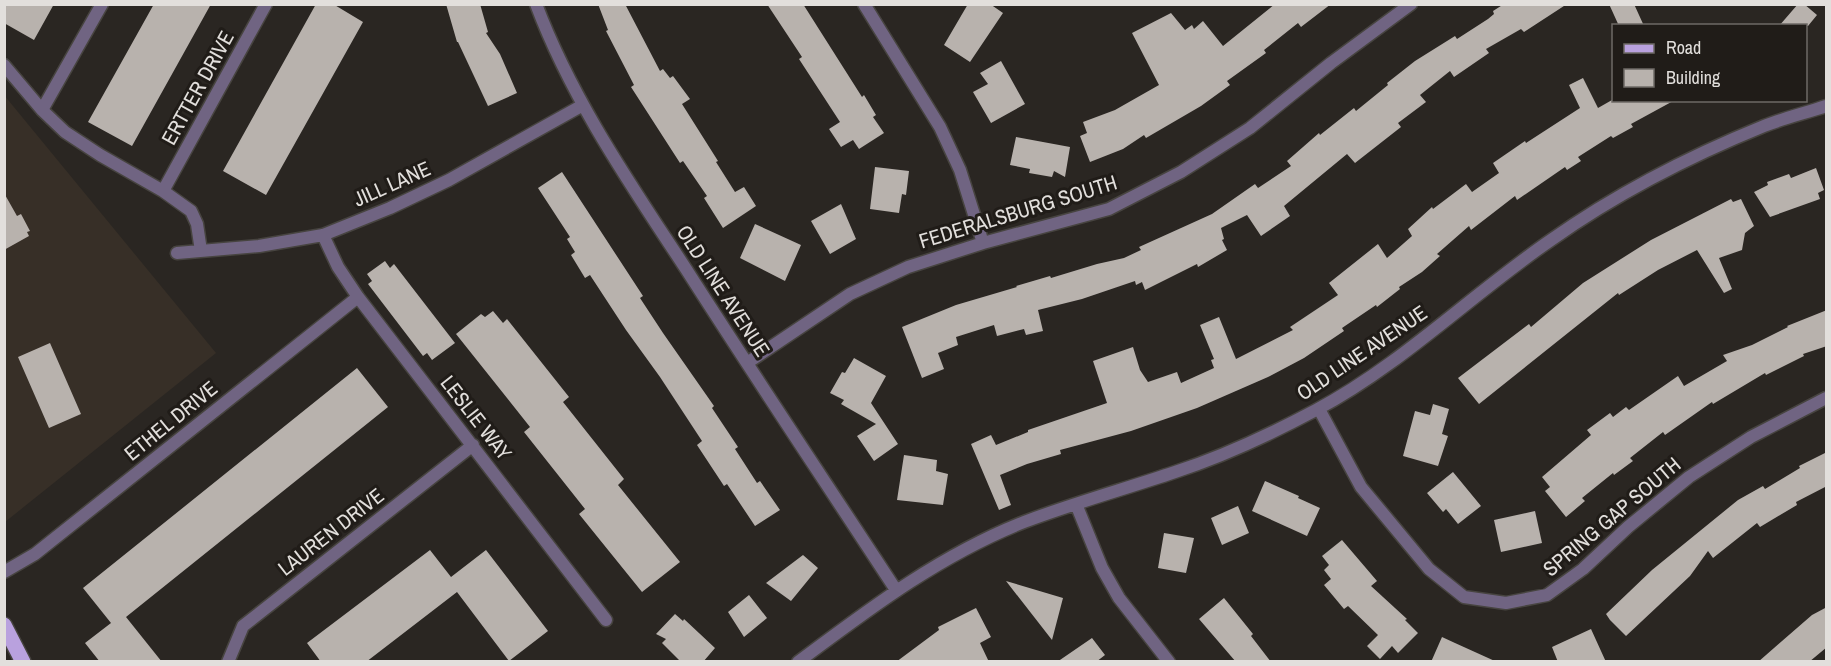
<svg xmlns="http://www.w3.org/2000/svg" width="1831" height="666" font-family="'Archivo Narrow',sans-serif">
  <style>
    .built { fill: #372f27 }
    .building { fill: #b8b2ad }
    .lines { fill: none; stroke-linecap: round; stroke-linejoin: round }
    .street-casing { stroke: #474440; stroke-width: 15 }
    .primary-casing { stroke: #474440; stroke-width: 18 }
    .street { stroke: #706482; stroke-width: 12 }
    .primary { stroke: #b9a1de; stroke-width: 15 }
    .labels { text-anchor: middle; stroke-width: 6; stroke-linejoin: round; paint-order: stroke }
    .street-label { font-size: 21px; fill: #e2dfdc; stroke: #201c18 }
  </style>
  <rect width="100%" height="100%" fill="#2a2622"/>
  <!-- built -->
  <path class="built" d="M4,95L216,353L5,522H4Z"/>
  <!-- building -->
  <path class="building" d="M4,4H54L34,40L4,23Z
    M154,4H211L132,146L88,122Z
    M316,4H333L363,22L266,195L223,171Z
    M446,4H480L488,32L486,33L500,54L517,93L488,106L458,42H457Z
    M598,4H625L660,71L663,69L670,78L673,76L690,99L682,104L718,161L716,162L735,192L744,187L756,206L723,228L704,198L707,196L683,161L680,163L631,87L634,85L606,31L608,30Z
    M767,4H803L862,97L864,95L876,115L873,117L884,133L859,149L853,140L841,147L829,129L840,122L799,59L802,57Z
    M968,4H990L1003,13L970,62L944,45Z
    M1275,4H1331L1301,27L1298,23L1264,50L1266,53L1227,81L1230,85L1201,106L1146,138L1144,135L1123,149L1090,162L1080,136L1087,133L1083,122L1115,110L1159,85L1132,33L1171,13L1185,30L1192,25L1194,29L1203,21L1223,46Z
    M1504,4H1567L1524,32L1521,29L1486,49L1489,53L1454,77L1450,71L1420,95L1426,102L1398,123L1401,127L1355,163L1347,154L1284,206L1290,216L1261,236L1247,215L1221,228L1224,239L1222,240L1227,250L1198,267L1197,264L1145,290L1142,282L1136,285L1135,281L1082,299L1038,310L1043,331L1026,335L1024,329L997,336L994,325L956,337L958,345L938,353L944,369L922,378L902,327L956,305L1017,287L1016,286L1050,276L1051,278L1097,264L1124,258L1141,250L1139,247L1212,214L1255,184L1258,188L1291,166L1287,161L1319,133L1320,135L1354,108L1356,111L1388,85L1387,83L1415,61L1455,36L1457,39L1488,19L1494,14L1493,11Z
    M1609,4H1634L1644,26H1619Z
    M1798,4H1804L1817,15L1808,26H1779Z
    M1001,61L1025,104L991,123L973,92L988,84L980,73Z
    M1583,78L1598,108L1612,100H1675L1631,124L1633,127L1613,138L1611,136L1578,157L1581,161L1567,170L1565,167L1517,200L1515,196L1471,230L1469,226L1437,254L1440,256L1422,272L1399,287L1400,289L1377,307L1376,305L1342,328L1344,331L1304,358L1268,377L1197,408L1131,431L1060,450L1061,454L1027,464L1000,475L1011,505L999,510L971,444L991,435L996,445L1028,432V430L1107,403L1093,361L1133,347L1140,370L1148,382L1177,372L1181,383L1214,368L1211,360L1214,359L1200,325L1219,317L1236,359L1293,330L1290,327L1338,295L1329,283L1378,244L1387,258L1412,236L1408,229L1432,207L1433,209L1466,184L1472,192L1499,173L1493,163L1525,141L1526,143L1580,108L1569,85Z
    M1016,137L1070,147L1065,177L1054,171L1052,177L1029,173L1030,169L1010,165Z
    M875,167L909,171L906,195L902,194L899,213L870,209Z
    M1816,168L1824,190L1818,193L1820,199L1770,217L1754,192L1768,185L1767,182L1789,174L1791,178Z
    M562,172L643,296L640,298L663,333L714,406L712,408L738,447L735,449L757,483L760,481L780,510L755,526L727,484L724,486L697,445L702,441L660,377L626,330L590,275L585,278L571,255L575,252L567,239L570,237L538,188Z
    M4,193L17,216L21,214L30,231L27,232L29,236L4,250Z
    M1731,199L1733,202L1741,199L1754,226L1745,233L1742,250L1719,258L1732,289L1724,293L1697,250L1658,270L1619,295L1618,293L1479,404L1458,378L1529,324L1531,327L1583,283L1651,240Z
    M841,204L856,239L830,254L811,221Z
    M755,224L801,245L785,281L740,258Z
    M385,261L390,268L394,264L455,343L432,360L427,353L423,356L368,284L372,281L367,274Z
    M1827,310V346L1803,354L1804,356L1766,375L1765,373L1713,404L1712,402L1665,435L1663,432L1630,458L1633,461L1614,475L1613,473L1582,498L1585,501L1566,517L1545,491L1550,487L1542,477L1591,435L1587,430L1610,413L1613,417L1626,407L1629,410L1678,376L1684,386L1727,361L1723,355L1752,345L1788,327L1787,326Z
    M493,311L503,323L507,319L569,397L563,402L624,479L618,485L680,562L642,592L579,514L585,509L524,432L530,427L456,334L481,314L485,317Z
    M50,343L81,414L49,428L18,357Z
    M854,358L886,376L871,403L898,444L874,461L857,436L876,424L841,404L844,400L830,393L842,372L845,373Z
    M357,368L388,407L126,617L162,662H100L85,643L111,623L83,588Z
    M1433,404L1449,409L1442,434L1448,436L1438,466L1403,456L1415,411L1430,415Z
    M1827,452V486L1796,502L1797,505L1760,527L1757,523L1713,558L1708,551L1690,576L1626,636L1610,620L1606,614L1652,570L1738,500L1763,486L1765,489L1800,468L1799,466Z
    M904,455L937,460L936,471L948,474L943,505L897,500Z
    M1453,472L1481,506L1458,524L1446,509L1443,512L1427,493Z
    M1265,481L1299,496L1298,498L1320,508L1307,536L1252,511Z
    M1238,506L1249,533L1222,545L1211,518Z
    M1535,511L1542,543L1501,552L1494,520Z
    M1164,533L1194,538L1186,573L1158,568Z
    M1342,540L1377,581L1371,586L1407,619L1405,620L1418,633L1398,653L1392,646L1380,659L1367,646L1378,635L1348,606L1344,609L1324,585L1331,579L1324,570L1329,565L1322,556Z
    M430,550L451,577L486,550L548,631L509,661L457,592L366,662H321L307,643Z
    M803,555L818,568L791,601L766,583Z
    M1006,581L1063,598L1052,640L1038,622Z
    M749,595L767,618L744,637L728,612Z
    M1224,598L1253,634L1251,636L1271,662H1236L1199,619Z
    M1827,607V647L1809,662H1758L1812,615Z
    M976,608L991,637L980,643L989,662H896L939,630L938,627Z
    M675,614L683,621L684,619L715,648L703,662H681L662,643L666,639L656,634Z
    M1591,629L1606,662H1558L1552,647Z
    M1442,637L1455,643L1497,662H1431Z
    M1092,638L1105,655L1096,662H1057Z"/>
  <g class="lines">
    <!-- street casing -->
    <g class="street-casing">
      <path id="street" d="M536,4C572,100 631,185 686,269C755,377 826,483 896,590
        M864,4L940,127L960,170L983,243
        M4,65L42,110L65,132L100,155L163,191L191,211L197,224L201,251
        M42,110L102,4
        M163,191L266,4
        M323,235L338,267L358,297L606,620
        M177,253L259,246L323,235L390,208L449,180L583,105
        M747,363L850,294L908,267L983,243L1109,209L1181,172L1250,128L1331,63L1411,4
        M1319,409L1361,487L1429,569L1464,597L1506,603L1547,595L1583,569L1628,527L1689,477L1751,437L1826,398
        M1076,504L1102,568L1119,598L1169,662
        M4,572L35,554L358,297
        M228,662L243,626L473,445
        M798,662C869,609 940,555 1024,522C1074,503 1125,489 1175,472C1224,456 1271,434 1316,410C1401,365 1472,294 1551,240C1616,194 1690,156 1764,126C1784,118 1806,113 1826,106"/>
    </g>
    <!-- primary casing -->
    <g class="primary-casing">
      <path id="primary" d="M4,625L23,662"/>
    </g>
    <!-- street -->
    <use href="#street" class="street"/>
    <!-- primary -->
    <use href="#primary" class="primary"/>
  </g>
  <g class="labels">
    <!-- street labels -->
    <g class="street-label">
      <text transform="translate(198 88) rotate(-61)" y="7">ERTTER DRIVE</text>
      <text transform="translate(392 184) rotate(-24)" y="7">JILL LANE</text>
      <text transform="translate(1018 212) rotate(-17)" y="7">FEDERALSBURG SOUTH</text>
      <text transform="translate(723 291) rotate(57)" y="7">OLD LINE AVENUE</text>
      <text transform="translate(1362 353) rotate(-34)" y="7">OLD LINE AVENUE</text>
      <text transform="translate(476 418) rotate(52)" y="7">LESLIE WAY</text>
      <text transform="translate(171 421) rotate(-39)" y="7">ETHEL DRIVE</text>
      <text transform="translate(1612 517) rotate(-40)" y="7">SPRING GAP SOUTH</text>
      <text transform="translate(331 532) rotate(-38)" y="7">LAUREN DRIVE</text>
    </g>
  </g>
  <!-- border -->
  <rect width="1831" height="666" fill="none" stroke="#e2dfdc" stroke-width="12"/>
  <!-- legend -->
  <rect x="1612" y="24" width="195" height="78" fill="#201c18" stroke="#6e6a66" stroke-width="1.5"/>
  <rect x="1624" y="44" width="30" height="9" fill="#b9a1de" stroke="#6e6a66" stroke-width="1.5"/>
  <text x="1666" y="54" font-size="18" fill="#e2dfdc">Road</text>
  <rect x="1624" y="69" width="30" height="18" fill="#b8b2ad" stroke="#6e6a66" stroke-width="1.5"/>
  <text x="1666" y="84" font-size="18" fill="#e2dfdc">Building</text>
</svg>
